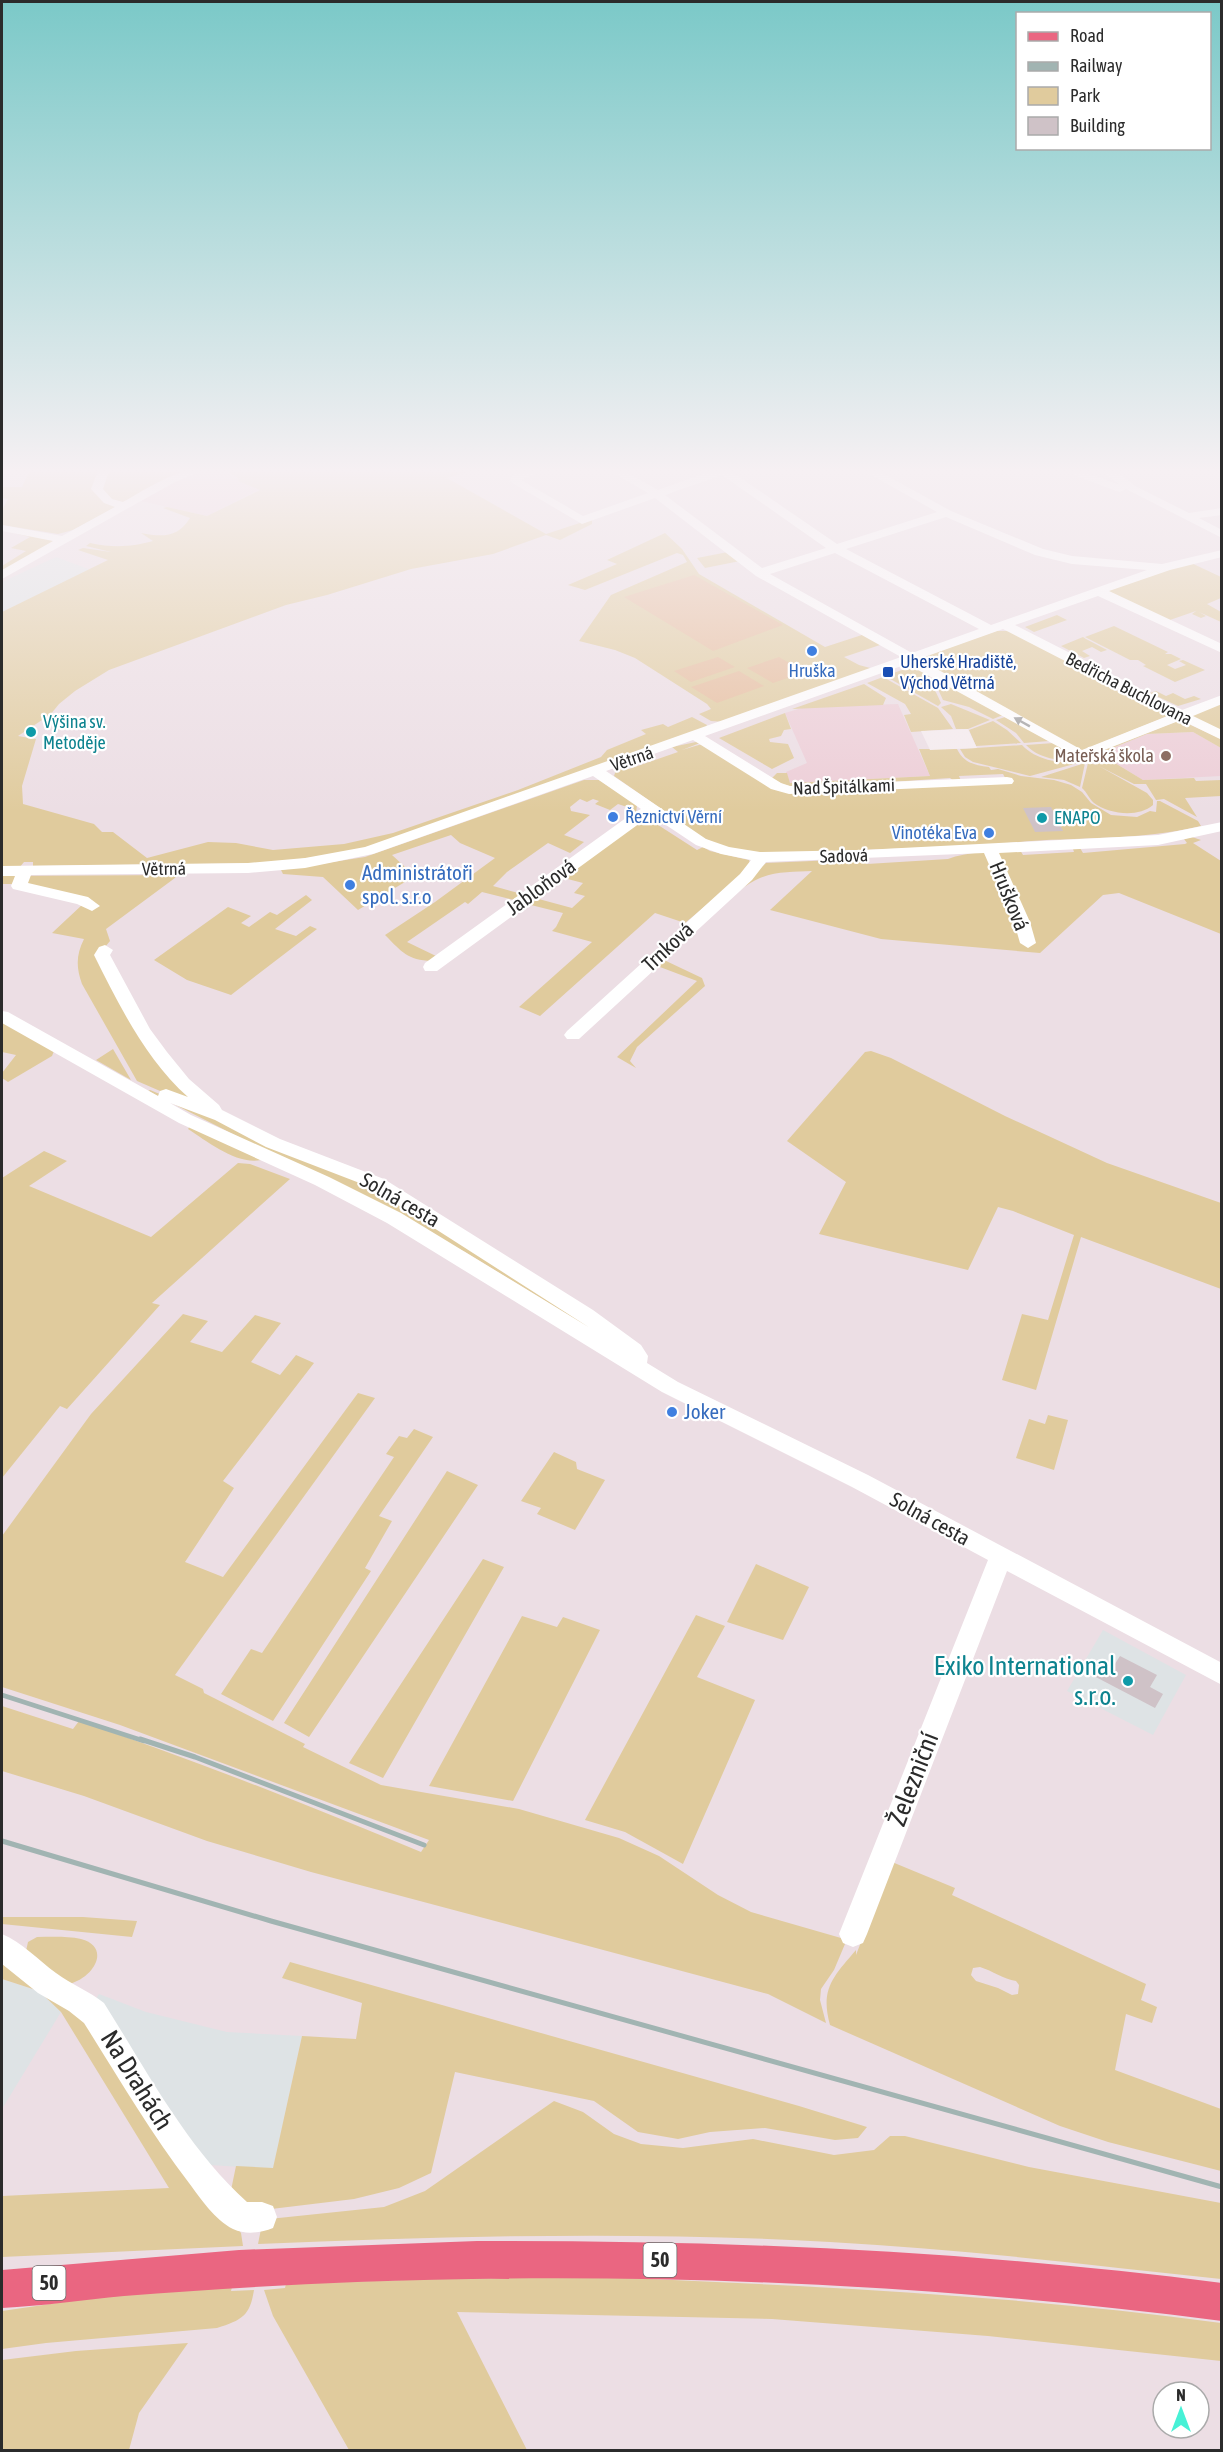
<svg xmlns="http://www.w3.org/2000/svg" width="1223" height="2452" font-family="'Asap Condensed',sans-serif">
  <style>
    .industrial { fill: #dee3e5 }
    .education { fill: #edced7 }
    .green { fill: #e0cb9d; fill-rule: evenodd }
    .pitch { fill: #e6bc9a }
    .plaza { fill: #f5ecef }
    .building { fill: #cfc2c7 }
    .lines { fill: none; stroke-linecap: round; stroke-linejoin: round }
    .minor { fill: #fff; fill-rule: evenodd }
    .major { fill: #ea6681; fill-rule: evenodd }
    .rail-far1 { stroke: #a1b4b2; stroke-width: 4.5 }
    .rail { stroke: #a1b4b2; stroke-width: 5 }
    .oneway { fill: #a0a0a0 }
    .shop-dot { fill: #3f7fe0; stroke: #fff; stroke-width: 2 }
    .transit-dot { fill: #1a4fb4; stroke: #fff; stroke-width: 2 }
    .culture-dot { fill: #0f9aa8; stroke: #fff; stroke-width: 2 }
    .education-dot { fill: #8d6e63; stroke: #fff; stroke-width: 2 }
    .labels { text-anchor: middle; stroke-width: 4.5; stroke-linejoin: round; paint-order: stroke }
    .far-transit-label { font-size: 18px; fill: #164399; stroke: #fff; text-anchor: start }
    .far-shop-label { font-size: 18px; fill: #366cbe; stroke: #fff }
    .far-street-label { font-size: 18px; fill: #2b2b2b; stroke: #fff }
    .far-culture-label { font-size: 18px; fill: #0d838f; stroke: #fff; text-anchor: start }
    .far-education-label { font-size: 18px; fill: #785e54; stroke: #fff; text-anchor: end }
    .shield { fill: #fff; stroke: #6b6b6b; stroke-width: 1.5 }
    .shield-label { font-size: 20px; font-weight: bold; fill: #2b2b2b }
    .shop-label { font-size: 21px; fill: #366cbe; stroke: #fff; text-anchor: start }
    .street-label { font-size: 21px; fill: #2b2b2b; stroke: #fff }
    .near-culture-label { font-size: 26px; fill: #0d838f; stroke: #fff; text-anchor: end }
    .near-street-label { font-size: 26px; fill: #2b2b2b; stroke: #fff }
  </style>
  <rect width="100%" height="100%" fill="#ecdee4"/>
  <!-- industrial -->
  <path class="industrial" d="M56,557L91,570L2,612V582Z
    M1103,1630L1186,1675L1153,1735L1067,1691Z
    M2,1979L39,1991L61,2012L2,2109Z
    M99,1994L146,2012L227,2032L302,2036L273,2169L210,2165L202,2159L95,2000Z"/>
  <!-- education -->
  <path class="education" d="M214,468L260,489L207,516L141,501L187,476Z
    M898,704L930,776L790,783L786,772L807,763L785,713L805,707Z
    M1193,732L1221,748V776L1143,780L1110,760L1115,747L1147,734Z"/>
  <!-- green -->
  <path class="green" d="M31,468H192L165,480L73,530L58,534L2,525V510L8,499L2,498V487H22Z
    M224,468H480L447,478L546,534L592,519V524L560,540L546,535L493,554L411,569L327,595L286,605L109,670L75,691L59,704L46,720H42L18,736L36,739L22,786L23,804L94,824L102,832H113L147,858L208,842L236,843L273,850L344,844L393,833L518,790L601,757L607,750L646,734L641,730L663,724L668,727L692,717L707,725L704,730L356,851L273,863L33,866V862H24L19,868H2V612L108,560L78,550L83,548L111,552L86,546L90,543C114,548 130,547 153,541L141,533C162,537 178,538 190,518L163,508L167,507L207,516L260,490L238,481L239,479Z
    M2,530L53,540L54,544L2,573V566L26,551L11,548L30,537Z
    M665,533L682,549L699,574L825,647L865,634L883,644L844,657L859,665L874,669L725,722L711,721L699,714L711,709L707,704L635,658L615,650L579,641L611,595L687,562L683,555L677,553L585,590L568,585L617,564L607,560Z
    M728,552L740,561L705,568L697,558Z
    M1187,561L1221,577V598L1207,604L1221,612V622L1199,612L1206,616L1201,618L1192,614L1196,611L1167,621L1108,591Z
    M1057,615L1067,620L1034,632L1025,627Z
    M1114,626L1168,652L1165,654H1171L1181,659L1167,665L1175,669L1186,665L1179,661L1183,660L1205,670L1175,682L1143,666L1146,665L1138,660H1130L1085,637Z
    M996,631H1009L1088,671L1085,674L1139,702L1144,700L1167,712L1168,716L1081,751L917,659Z
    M1083,637L1086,639L1107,650L1101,652L1092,647L1082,651L1090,656L1084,658L1061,646Z
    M916,665L926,671L941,703L938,706L885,676Z
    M931,674L1003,715L993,719L969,707L943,700Z
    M883,677L938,708L953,729L911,732L904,715L911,714L905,704L867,683Z
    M864,684L886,698L883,705L792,709Z
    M1156,691L1166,696L1173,693L1185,699L1194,696L1201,699L1178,706L1150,693Z
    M1221,702V736L1190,715Z
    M951,704L990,720L968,729H956L951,716L941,707Z
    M785,713L791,729L784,730L781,736L769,739L770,742L788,744L794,758L772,769L719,738Z
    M1005,717L1049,741L1024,743L1016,733L996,720Z
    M1180,720L1221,739V748L1193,732L1147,734L1115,747L1110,760L1143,780L1194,778L1196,781L1221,780V796L1185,798L1197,817L1164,799L1156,800L1146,784H1134L1091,762L1097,759L1096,753Z
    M993,721L1007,730L1021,743L976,746L969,730Z
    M696,742L700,743L682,750L702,744L779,791L1008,783L1003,774L959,776L961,781H954L950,778L801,788L784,785L772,778L777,773H787L790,783L930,776L919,749H957C964,763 974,765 989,767L991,770L998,769L1021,776L1054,780L1071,785L1082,792L1091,803L1111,815L1137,817L1150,811L1156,812L1157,801H1160L1198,821L1201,826C1132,843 1061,835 992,845L756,854L722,846L703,838L614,776L616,770L623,765L629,769L678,752L672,747Z
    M1054,743L1086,758V761C1065,761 1041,761 1026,745Z
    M1022,745C1036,760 1058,763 1078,763L1030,776L973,762L965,757L960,749Z
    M1085,763L1080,787L1064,780L1041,777Z
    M1088,763L1097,765L1147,793L1153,800V805C1138,818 1109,814 1094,803C1089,799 1087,792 1082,788Z
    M584,780H599L637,805L636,813L626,812L630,808L618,804L610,810L595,804L599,801L593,799L587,802L580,799L570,807L571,811L590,815L564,835L584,842L570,853L548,843L507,872L493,886L522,894L514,900L482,892L468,904L465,902L407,942L436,956L432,961C407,960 402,952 385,935L435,902L495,858L460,843L451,835L392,855L415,876L358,910L323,877L283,874L281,870L365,857Z
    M645,817L660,821L655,823L697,850L703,847L710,851L749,860L750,863L734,882L685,923L655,913L540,1016L519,1007L592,942L552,931L556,927L563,913L527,904L535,898L572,908L585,896L574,893L583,883L560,877Z
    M1192,837L1201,840L1193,843L1221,861V934L1119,893L1103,895L1040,953L881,939L770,910L812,871C795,872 776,871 760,878C733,889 688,938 664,960L702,978L705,986L637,1047L630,1061L636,1068L617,1057L697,981L652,964L766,863L858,859L867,864L948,859C967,851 996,852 1020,850L1023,855L1074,852L1073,849L1080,848L1083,853L1185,844L1187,843L1184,839Z
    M179,875L106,929L110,941L100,953L197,1107L137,1081L82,984C76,967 76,955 84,939L52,933L83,904L92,906L93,901L29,884H2V876Z
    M306,895L312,900L275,929L296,936L310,926L317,929L231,995L187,980L154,960L228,907L251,916L241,923L249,927L270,912L277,915Z
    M2,1021L51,1049L54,1051L52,1056L8,1082L2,1078V1073L16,1055L2,1052Z
    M113,1049L131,1080L96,1060Z
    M871,1051L891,1058L1005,1116L1107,1163L1221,1203V1289L1081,1237L1036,1390L1002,1380L1022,1314L1048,1320L1074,1235L1013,1211L998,1207L968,1270L819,1234L846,1182L787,1141L865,1052Z
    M150,1090L367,1180L632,1354L465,1252L148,1091Z
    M190,1126L261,1160C237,1165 208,1142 188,1129Z
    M44,1151L67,1161L29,1186L151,1237L238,1163L250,1164L290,1179L152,1303L160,1305L67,1409L60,1406L2,1478V1178Z
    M183,1314L208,1321L190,1342L222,1352L255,1315L281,1323L251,1362L280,1375L296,1355L314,1363L223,1481L234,1488L185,1562L223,1577L358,1393L375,1398L175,1675L203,1689L204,1693L305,1744L303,1747L381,1785L519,1809L619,1838L659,1856L718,1895L751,1912L841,1938L845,1944L834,1970L821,1989L820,2000L826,2023L768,1994L311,1872L207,1841L84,1796L2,1771V1706L73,1729L79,1721C195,1760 308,1805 421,1852L429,1840L120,1725L2,1687V1536L91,1414Z
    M1048,1415L1068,1420L1054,1470L1016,1458L1029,1419L1045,1424Z
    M414,1429L433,1437L379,1516L392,1521L365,1568L371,1571L273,1721L221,1694L251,1649L262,1653L394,1457L386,1454L399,1436L407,1438Z
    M554,1452L576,1462L577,1469L605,1480L575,1530L537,1514L541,1508L521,1501Z
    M447,1471L478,1485L309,1737L284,1723Z
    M483,1559L504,1567L383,1778L349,1763Z
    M756,1564L809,1587L783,1640L727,1622Z
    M696,1615L725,1626L697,1677L755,1700L683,1864L625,1832L585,1820Z
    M522,1616L557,1627L563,1617L600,1630L513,1801L429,1786Z
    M892,1862L955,1888L952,1895L1146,1984L1141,2000L1157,2007L1152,2023L1126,2014L1115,2070L1221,2109V2171L1108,2142L1060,2126L830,2025C820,1989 833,1977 856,1950V1955ZM980,1967C993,1971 1003,1979 1016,1981L1019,1985L1018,1994L1012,1995L998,1988L976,1981L971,1975L973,1968Z
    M2,1917H83L137,1921L132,1937L2,1924Z
    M37,1937C51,1937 67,1936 81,1939C111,1947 95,1977 69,1984L26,1951L28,1942Z
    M2,1951L38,1982L73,2004L228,2215L241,2233L243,2246L2,2257V2196L169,2188L61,2012L39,1991L2,1979Z
    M290,1962L799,2106L867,2127L858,2138L835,2140L765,2128L710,2132L678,2139L638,2132L594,2101L455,2072L431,2173L399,2188L354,2199L263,2210L230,2195L236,2166L273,2168L302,2036L356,2039L362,2003L282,1978Z
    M554,2101L583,2112L614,2134L641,2144L683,2148L753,2139L834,2155L874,2150L890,2136H905L1029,2167L1221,2203V2279C1091,2265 961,2249 830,2242C639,2231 449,2236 258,2244L261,2229L269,2219L384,2207L425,2191Z
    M604,2277C810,2286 1016,2295 1221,2323V2361L988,2336L772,2319L457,2312L527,2450H349L273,2316L264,2290L285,2288L286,2284L432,2279Z
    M232,2287L231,2291L254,2290C250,2316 242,2320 217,2328L46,2343L2,2349V2311L98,2297Z
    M188,2343L139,2413L129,2450H2V2360L76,2351Z"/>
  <!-- pitch -->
  <path class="pitch" d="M694,575L783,625L713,651L624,597Z
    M718,657L735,667L691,682L674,671Z
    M779,657L805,672L773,683L747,668Z
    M739,671L764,686L717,703L691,687Z"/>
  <!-- plaza -->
  <path class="plaza" d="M968,729L977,748L930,750L921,731Z"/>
  <!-- building -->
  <path class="building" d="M1051,807L1063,831L1035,832L1023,808Z
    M1120,1656L1157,1675L1150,1687L1163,1694L1155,1708L1090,1674L1099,1660L1113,1667Z"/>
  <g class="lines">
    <!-- minor -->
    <path class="minor" d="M99,468H110L103,489L112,499L123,502C150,487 177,468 208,468L173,483L2,579V570L53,541L2,531V525L62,536L115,507L104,503L91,489Z
      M531,468H548L521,480L583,516L648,493L605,468H619L658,490L720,468H737L732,472L837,544L937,512L859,468H873L951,511L1043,549L1072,556L1162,564L1222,550V557L1170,570L1109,591L1222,644V653L1098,596L1015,625L1182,710L1222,695V704L1193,716L1222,730V740L1181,720L1081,759L907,664L705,736L781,783L790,786L1007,777L1012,778L1014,781L1012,784L789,794L771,789L693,740L606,771L706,839L729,847L760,852L863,850L1158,835L1222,822V831L1158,845L999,853L1030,922L1036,943L1028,948L1020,943L1014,922L984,853L766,862L752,880L579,1039H567L564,1035L567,1031L740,874L751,860L721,854L696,845L651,815L437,971H425L423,967L425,963L630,815L641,809L593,776L373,854L305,868L248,873L31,875L28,883L88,897L100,906L92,911L77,904L13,889L11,886L15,876H2V866L248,863L305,858L365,847L901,657L756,576L655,498L582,524L509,481L514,474ZM722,475L826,548L762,568L665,495ZM946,517L1035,555L1072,564L1147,570L991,625L846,549ZM835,553L979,629L912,653L770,574ZM1003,629L1170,715L1082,750L919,659Z
      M1056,468H1073L1120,485L1098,468H1111L1137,487L1189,513L1222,508V515L1199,518L1222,530V538L1126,489L1120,492L1116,491Z
      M105,945L113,950L110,955L150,1029L167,1052L189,1079L219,1105L222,1110L280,1139L384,1179L593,1310L641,1345L648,1356L647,1363L678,1382L868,1475L1222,1663V1685L1007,1571L867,1934L863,1943L853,1947L843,1943L839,1934L988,1560L852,1487L662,1392L387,1223L315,1185L179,1123L2,1023V1011L8,1012L158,1096L160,1091L166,1089L188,1097C146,1060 119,1005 94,955L99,947ZM170,1103L215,1120L266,1147L370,1187L590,1328L401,1213L329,1177L191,1115Z
      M2,1934C22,1942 38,1960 56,1973C71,1984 89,1991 104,2003C147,2071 187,2148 247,2202H262L273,2206L277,2217L273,2228C260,2233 246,2235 233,2229C215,2220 201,2199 189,2183C150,2132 118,2077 84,2023L69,2011L38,1993L2,1964Z"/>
    <!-- major -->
    <path class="major" d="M477,2241C726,2240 974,2251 1222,2283V2321C936,2284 645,2271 357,2282C279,2285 201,2290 124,2296C83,2300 42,2306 2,2308V2270L239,2250Z"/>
    <!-- rail-far1 -->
    <path class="rail-far1" d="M2,1695L144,1741"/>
    <!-- rail -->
    <path class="rail" d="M140,1739L195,1757L424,1845
      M2,1841L271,1921L1222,2187"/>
  </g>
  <!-- one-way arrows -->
  <defs><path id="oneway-solid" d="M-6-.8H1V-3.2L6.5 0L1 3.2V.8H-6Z" transform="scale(1.5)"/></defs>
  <use class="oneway" href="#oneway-solid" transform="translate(1022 722) rotate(-151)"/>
  <!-- sky -->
  <linearGradient id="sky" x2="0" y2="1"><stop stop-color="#7bc9c8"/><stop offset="0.58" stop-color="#f6f0f3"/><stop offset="1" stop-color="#f6f0f3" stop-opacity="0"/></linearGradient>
  <rect width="1223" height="812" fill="url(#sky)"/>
  <!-- markers -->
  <g class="shop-dot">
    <circle cx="812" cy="651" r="6"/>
    <circle cx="613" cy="817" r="6"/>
    <circle cx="989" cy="833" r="6"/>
    <circle cx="350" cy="885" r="6"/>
    <circle cx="672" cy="1412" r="6"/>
  </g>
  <rect class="transit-dot" x="882" y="666" width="12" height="12" rx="3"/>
  <g class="culture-dot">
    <circle cx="31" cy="732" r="6"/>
    <circle cx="1042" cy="818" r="6"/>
    <circle cx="1128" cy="1681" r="6"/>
  </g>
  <circle class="education-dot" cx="1166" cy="756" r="6"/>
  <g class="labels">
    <!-- far-transit labels -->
    <g class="far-transit-label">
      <text x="900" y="668">Uherské Hradiště,<tspan x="900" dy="21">Východ Větrná</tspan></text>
    </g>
    <!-- far-shop labels -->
    <g class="far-shop-label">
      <text x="812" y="677">Hruška</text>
      <text x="625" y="823" text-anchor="start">Řeznictví Věrní</text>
      <text x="977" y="839" text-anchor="end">Vinotéka Eva</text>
    </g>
    <!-- far-street labels -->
    <g class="far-street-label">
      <text transform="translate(1129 689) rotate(27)" y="6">Bedřicha Buchlovana</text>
      <text transform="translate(632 759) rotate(-19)" y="6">Větrná</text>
      <text transform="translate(844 787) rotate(-2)" y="6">Nad Špitálkami</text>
      <text transform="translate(844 856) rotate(-2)" y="6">Sadová</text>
      <text transform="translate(164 869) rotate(-1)" y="6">Větrná</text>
    </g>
    <!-- far-culture labels -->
    <g class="far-culture-label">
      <text x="43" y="728">Výšina sv.<tspan x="43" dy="21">Metoděje</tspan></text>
      <text x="1054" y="824">ENAPO</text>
    </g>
    <!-- far-education labels -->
    <g class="far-education-label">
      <text x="1154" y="762">Mateřská škola</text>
    </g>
    <!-- shield labels -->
    <g class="shield">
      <rect x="643.5" y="2243" width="33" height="34" rx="4.5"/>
      <rect x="32.5" y="2266" width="33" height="34" rx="4.5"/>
    </g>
    <g class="shield-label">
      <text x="660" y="2267">50</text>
      <text x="49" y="2290">50</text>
    </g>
    <!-- shop labels -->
    <g class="shop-label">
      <text x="362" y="880">Administrátoři<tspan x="362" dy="24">spol. s.r.o</tspan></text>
      <text x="684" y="1419">Joker</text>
    </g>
    <!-- street labels -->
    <g class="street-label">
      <text transform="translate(541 887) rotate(-36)" y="7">Jabloňová</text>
      <text transform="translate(1009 896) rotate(68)" y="7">Hrušková</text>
      <text transform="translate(668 947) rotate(-43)" y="7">Trnková</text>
      <text transform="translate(400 1200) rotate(30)" y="7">Solná cesta</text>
      <text transform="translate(930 1519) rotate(29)" y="7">Solná cesta</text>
    </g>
    <!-- near-culture labels -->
    <g class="near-culture-label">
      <text x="1116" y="1675">Exiko International<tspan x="1116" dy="30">s.r.o.</tspan></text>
    </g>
    <!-- near-street labels -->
    <g class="near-street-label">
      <text transform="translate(913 1779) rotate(-69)" y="9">Železniční</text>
      <text transform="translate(137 2080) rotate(58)" y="9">Na Drahách</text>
    </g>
  </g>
  <!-- border -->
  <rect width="1223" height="2452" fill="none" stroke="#2b2b2b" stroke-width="6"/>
  <!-- legend -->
  <rect x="1016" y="12" width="195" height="138" fill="#ffffff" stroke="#aaaaaa" stroke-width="1.5"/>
  <rect x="1028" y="32" width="30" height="9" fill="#ea6681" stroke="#aaaaaa" stroke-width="1.5"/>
  <text x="1070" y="42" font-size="18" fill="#2b2b2b">Road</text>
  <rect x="1028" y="62" width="30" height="9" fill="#a1b4b2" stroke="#aaaaaa" stroke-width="1.5"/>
  <text x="1070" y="72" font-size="18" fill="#2b2b2b">Railway</text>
  <rect x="1028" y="87" width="30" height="18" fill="#e0cb9d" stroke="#aaaaaa" stroke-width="1.5"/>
  <text x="1070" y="102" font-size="18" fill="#2b2b2b">Park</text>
  <rect x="1028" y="117" width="30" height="18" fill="#cfc2c7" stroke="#aaaaaa" stroke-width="1.5"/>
  <text x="1070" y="132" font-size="18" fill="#2b2b2b">Building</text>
  <!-- north arrow -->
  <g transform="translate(1181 2410)"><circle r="28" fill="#ffffff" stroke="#aaaaaa" stroke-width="1.5"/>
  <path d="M0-4.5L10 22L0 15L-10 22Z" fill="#47f1d6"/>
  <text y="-9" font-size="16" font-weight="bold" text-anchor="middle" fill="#2b2b2b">N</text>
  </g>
</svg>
